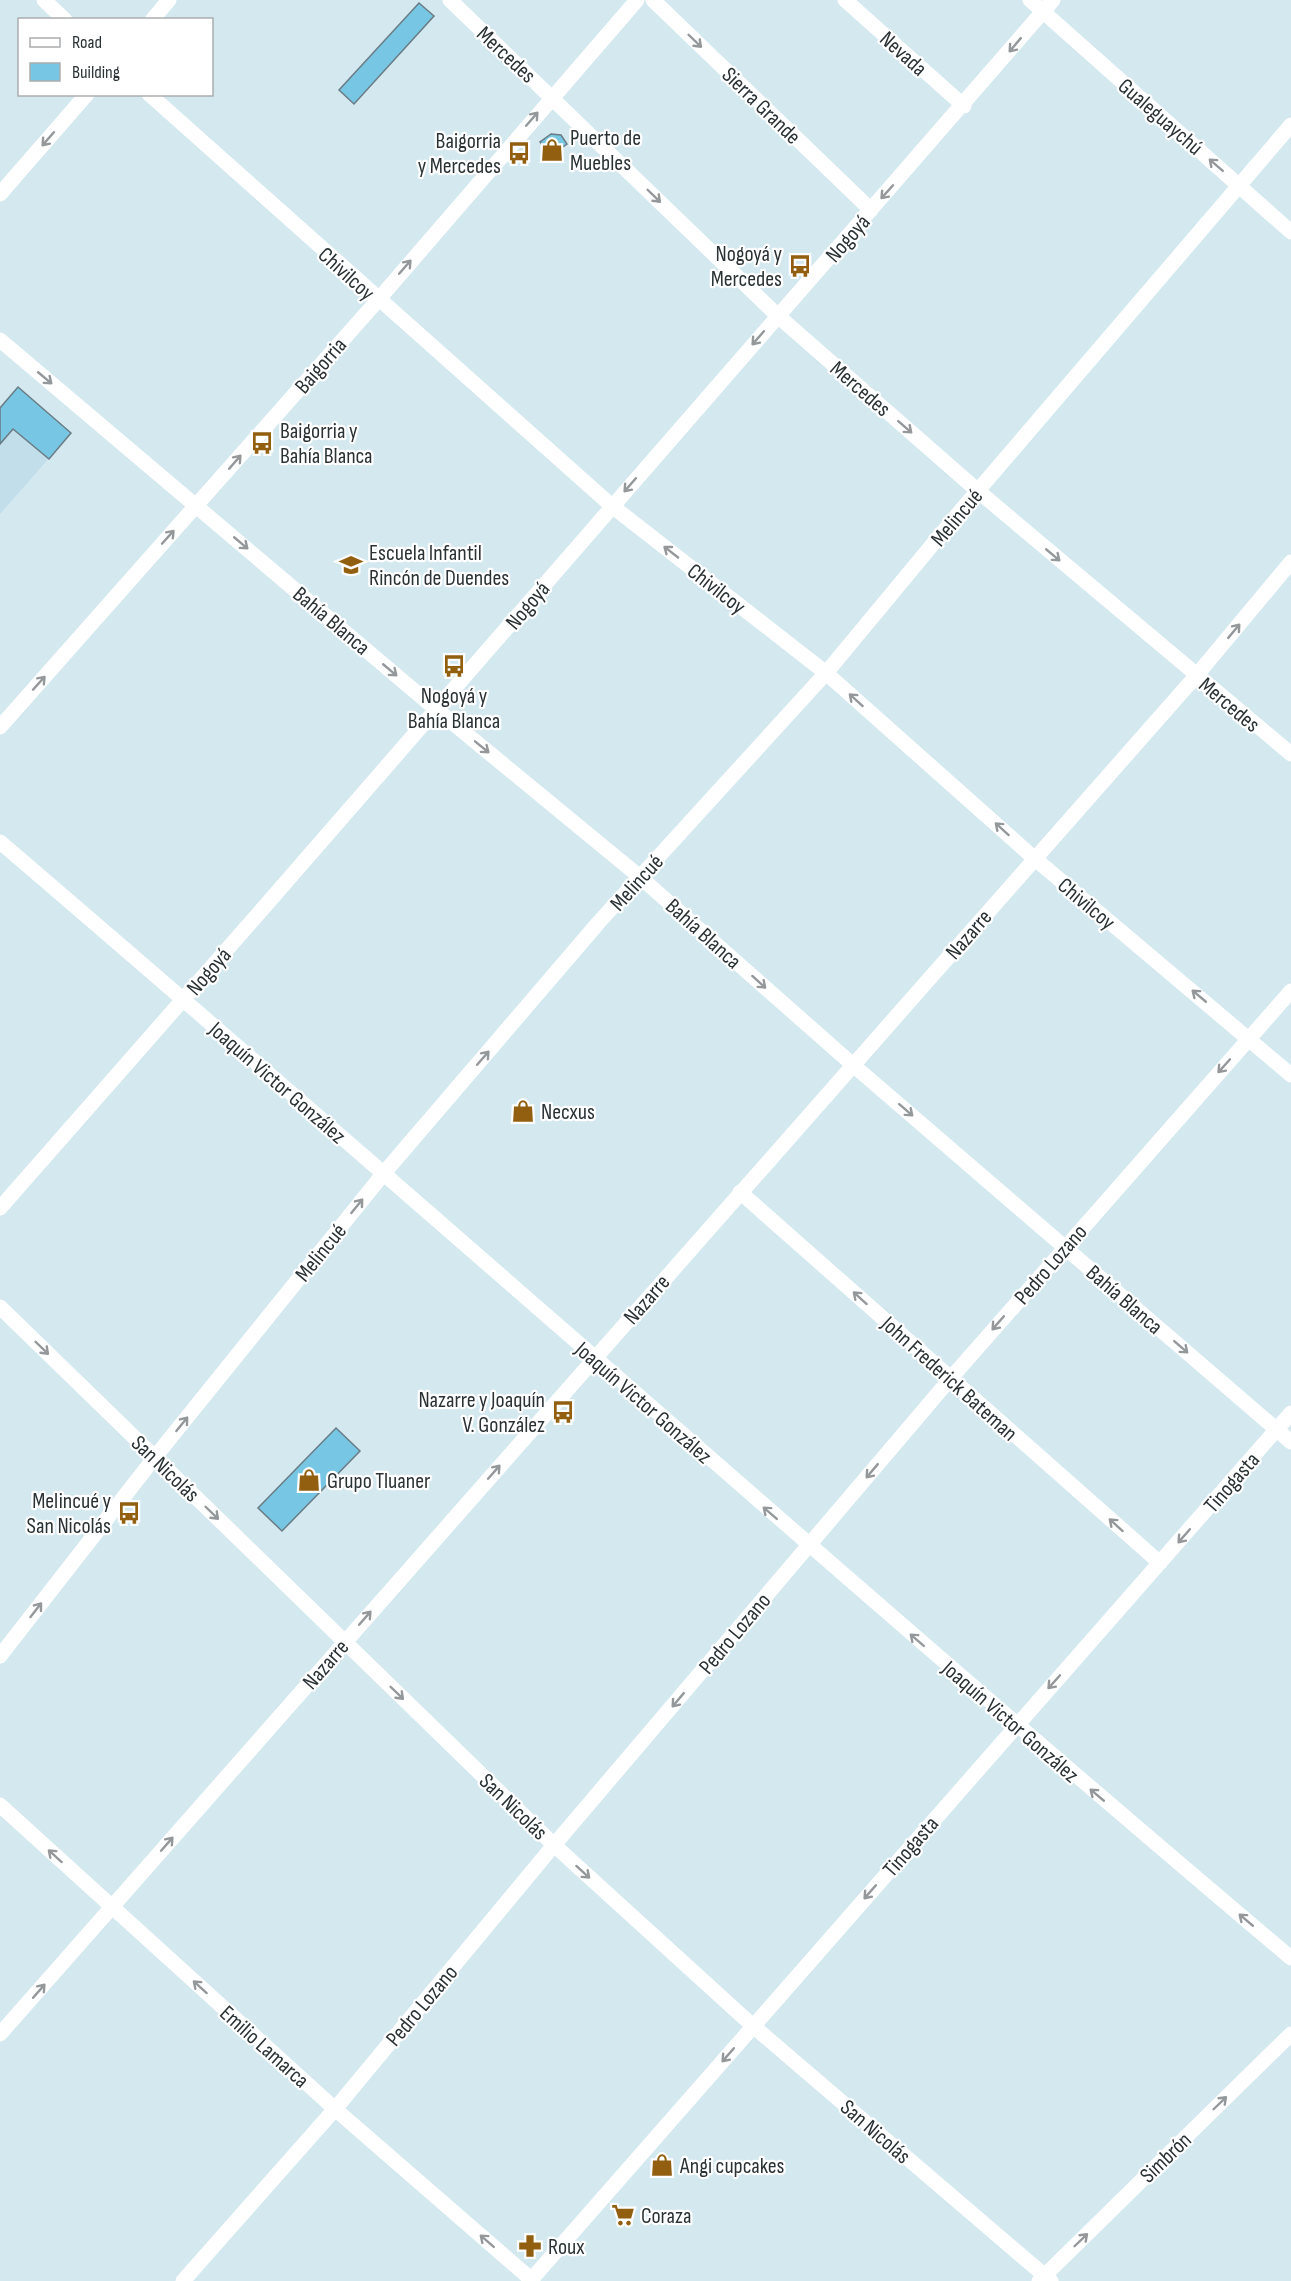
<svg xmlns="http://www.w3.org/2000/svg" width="1291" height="2281" font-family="'Sofia Sans Condensed',sans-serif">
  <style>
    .built { fill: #c2deea }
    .building { fill: #77c7e4; stroke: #6a7c84; stroke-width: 1.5 }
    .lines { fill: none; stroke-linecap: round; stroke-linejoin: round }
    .minor { stroke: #fff; stroke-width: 15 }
    .oneway { stroke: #94989a }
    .labels { text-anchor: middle; stroke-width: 4.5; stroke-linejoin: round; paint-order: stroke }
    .street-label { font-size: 22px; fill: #2a3235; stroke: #fff }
    .poi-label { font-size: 22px; fill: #2a3235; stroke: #fff; text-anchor: start }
  </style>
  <rect width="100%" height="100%" fill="#d4e8f0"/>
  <!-- built -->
  <path class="built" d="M18,387L71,433L0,514V408Z"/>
  <!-- building -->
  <path class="building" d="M419,3L434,16L354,104L339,90Z
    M551,134L561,135L567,144L550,156L540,142Z
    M18,387L71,433L49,459L13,429L0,444V408Z
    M336,1428L360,1451L282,1531L258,1508Z"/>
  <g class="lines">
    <!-- minor -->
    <path class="minor" d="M44,0L65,20
      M450,0L778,316L978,491L1291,754
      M653,0L871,210
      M845,0L964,106
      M1030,0L1291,232
      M152,20L169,0
      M149,94L612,506L826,673L1034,858L1291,1075
      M0,194L87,94
      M0,340L437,710L640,877L853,1065L1291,1442
      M0,727L378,300L637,0
      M0,842C433,1212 856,1591 1291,1958
      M740,1192L1160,1563
      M0,1208C353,807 704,404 1053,0
      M0,1307L554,1845L753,2026L1051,2281
      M0,1656L155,1457L384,1173L599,922L826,673L957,515L1291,125
      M0,1805L335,2109L533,2281
      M0,2034L1196,676L1291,562
      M183,2281L335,2109L554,1845L951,1378L1291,991
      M530,2281L1291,1413
      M1039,2281L1291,2034"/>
  </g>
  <!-- one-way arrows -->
  <defs><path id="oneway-shaft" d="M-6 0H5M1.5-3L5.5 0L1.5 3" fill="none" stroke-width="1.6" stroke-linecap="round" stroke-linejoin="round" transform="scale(1.5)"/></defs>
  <g class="oneway">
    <use href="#oneway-shaft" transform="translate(695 41) rotate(44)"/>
    <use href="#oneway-shaft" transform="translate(1015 45) rotate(130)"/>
    <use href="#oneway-shaft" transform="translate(532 119) rotate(-49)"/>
    <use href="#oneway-shaft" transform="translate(48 139) rotate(131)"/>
    <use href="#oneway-shaft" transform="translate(1216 165) rotate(-139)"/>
    <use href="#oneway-shaft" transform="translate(887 192) rotate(132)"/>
    <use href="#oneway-shaft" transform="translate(654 196) rotate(44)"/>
    <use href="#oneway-shaft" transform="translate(405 267) rotate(-49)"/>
    <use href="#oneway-shaft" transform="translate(758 338) rotate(131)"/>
    <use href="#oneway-shaft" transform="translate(45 378) rotate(40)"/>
    <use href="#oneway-shaft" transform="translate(905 427) rotate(41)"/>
    <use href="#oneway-shaft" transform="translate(235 462) rotate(-49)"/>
    <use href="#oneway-shaft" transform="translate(630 485) rotate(131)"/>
    <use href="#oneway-shaft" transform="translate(168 537) rotate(-48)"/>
    <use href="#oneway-shaft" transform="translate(241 543) rotate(40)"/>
    <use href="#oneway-shaft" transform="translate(671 552) rotate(-142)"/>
    <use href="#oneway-shaft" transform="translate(1053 555) rotate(40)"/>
    <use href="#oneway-shaft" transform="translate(1234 631) rotate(-50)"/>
    <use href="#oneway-shaft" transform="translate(390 670) rotate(40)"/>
    <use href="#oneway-shaft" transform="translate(39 683) rotate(-48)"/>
    <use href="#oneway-shaft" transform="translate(856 700) rotate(-138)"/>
    <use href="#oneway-shaft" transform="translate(482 747) rotate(39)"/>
    <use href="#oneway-shaft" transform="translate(1002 829) rotate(-138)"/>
    <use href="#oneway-shaft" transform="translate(759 982) rotate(42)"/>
    <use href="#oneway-shaft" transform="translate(1199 996) rotate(-140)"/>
    <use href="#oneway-shaft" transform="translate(483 1058) rotate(-49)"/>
    <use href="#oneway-shaft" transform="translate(1224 1066) rotate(132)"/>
    <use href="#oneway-shaft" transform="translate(906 1110) rotate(41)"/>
    <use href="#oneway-shaft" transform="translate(357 1206) rotate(-51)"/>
    <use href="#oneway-shaft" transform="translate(860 1298) rotate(-138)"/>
    <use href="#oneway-shaft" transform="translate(998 1323) rotate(131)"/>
    <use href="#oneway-shaft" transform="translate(1181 1347) rotate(41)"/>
    <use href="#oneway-shaft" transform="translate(42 1348) rotate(44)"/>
    <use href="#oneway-shaft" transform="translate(182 1424) rotate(-51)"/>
    <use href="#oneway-shaft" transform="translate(872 1471) rotate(130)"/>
    <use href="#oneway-shaft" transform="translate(494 1472) rotate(-49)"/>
    <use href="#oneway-shaft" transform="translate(212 1513) rotate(44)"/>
    <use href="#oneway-shaft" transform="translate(770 1513) rotate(-139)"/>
    <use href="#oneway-shaft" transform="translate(1116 1525) rotate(-138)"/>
    <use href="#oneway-shaft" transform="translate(1184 1536) rotate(131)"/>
    <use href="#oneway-shaft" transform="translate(36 1610) rotate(-52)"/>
    <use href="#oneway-shaft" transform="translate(365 1618) rotate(-49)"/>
    <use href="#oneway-shaft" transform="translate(917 1640) rotate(-139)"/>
    <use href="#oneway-shaft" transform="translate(1054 1682) rotate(132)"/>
    <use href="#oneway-shaft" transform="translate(397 1693) rotate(44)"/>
    <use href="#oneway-shaft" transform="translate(678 1700) rotate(130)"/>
    <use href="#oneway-shaft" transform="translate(1097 1795) rotate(-140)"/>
    <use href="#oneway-shaft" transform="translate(167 1844) rotate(-49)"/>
    <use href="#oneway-shaft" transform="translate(55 1856) rotate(-138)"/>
    <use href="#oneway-shaft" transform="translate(583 1872) rotate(42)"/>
    <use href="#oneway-shaft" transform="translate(870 1892) rotate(131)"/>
    <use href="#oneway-shaft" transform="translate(1246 1920) rotate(-140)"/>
    <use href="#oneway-shaft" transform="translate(200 1987) rotate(-138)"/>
    <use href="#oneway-shaft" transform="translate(39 1991) rotate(-49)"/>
    <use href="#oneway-shaft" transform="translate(728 2055) rotate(131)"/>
    <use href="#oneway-shaft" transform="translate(1220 2103) rotate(-44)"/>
    <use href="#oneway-shaft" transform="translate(1081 2240) rotate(-44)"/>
    <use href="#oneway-shaft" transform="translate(487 2241) rotate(-139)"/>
  </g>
  <!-- icons -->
  <defs>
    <g id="shop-bare" transform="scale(1.8)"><path d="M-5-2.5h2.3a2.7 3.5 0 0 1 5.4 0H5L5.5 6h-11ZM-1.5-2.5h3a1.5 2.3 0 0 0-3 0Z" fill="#915f0f" stroke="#fff" stroke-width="2.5" paint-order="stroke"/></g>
    <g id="bus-bare" transform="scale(1.8)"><path d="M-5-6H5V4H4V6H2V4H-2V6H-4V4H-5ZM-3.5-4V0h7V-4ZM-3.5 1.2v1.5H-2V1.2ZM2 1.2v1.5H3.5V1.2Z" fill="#915f0f" stroke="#fff" stroke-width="2.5" paint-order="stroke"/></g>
    <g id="school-bare" transform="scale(1.8)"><path d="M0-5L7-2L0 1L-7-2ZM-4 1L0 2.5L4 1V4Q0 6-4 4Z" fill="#915f0f" stroke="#fff" stroke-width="2.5" paint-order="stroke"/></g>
    <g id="supermarket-bare" transform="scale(1.8)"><path d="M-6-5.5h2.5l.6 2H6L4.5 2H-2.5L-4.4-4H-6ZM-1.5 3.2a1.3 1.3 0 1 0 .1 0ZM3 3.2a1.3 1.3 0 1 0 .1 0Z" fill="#915f0f" stroke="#fff" stroke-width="2.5" paint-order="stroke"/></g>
    <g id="pharmacy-bare" transform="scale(1.8)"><path d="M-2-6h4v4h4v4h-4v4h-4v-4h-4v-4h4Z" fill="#915f0f" stroke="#fff" stroke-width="2.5" paint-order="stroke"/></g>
  </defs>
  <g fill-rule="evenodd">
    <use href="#shop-bare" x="552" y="150"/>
    <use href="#bus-bare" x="519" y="153"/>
    <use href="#bus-bare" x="800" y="266"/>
    <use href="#bus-bare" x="262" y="443"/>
    <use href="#school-bare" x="351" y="565"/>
    <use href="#bus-bare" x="454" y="666"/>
    <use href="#shop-bare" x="523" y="1111"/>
    <use href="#bus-bare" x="563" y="1412"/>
    <use href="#shop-bare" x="309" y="1480"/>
    <use href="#bus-bare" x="129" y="1513"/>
    <use href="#shop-bare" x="662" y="2165"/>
    <use href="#supermarket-bare" x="623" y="2215"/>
    <use href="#pharmacy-bare" x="530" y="2246"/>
  </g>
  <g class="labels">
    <!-- street labels -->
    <g class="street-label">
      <text transform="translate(904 53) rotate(42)" y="8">Nevada</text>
      <text transform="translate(507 54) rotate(43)" y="8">Mercedes</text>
      <text transform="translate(762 105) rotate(44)" y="8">Sierra Grande</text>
      <text transform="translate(1161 116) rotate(41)" y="8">Gualeguaychú</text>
      <text transform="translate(847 238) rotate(-49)" y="8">Nogoyá</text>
      <text transform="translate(347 273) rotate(42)" y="8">Chivilcoy</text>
      <text transform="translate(320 365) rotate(-49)" y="8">Baigorria</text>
      <text transform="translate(861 388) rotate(41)" y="8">Mercedes</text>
      <text transform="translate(956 517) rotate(-50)" y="8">Melincué</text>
      <text transform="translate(717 588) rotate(38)" y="8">Chivilcoy</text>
      <text transform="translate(527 605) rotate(-50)" y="8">Nogoyá</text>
      <text transform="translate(332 620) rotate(40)" y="8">Bahía Blanca</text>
      <text transform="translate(1230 704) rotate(40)" y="8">Mercedes</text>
      <text transform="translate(636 882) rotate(-48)" y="8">Melincué</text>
      <text transform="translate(1087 903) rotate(40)" y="8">Chivilcoy</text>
      <text transform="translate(704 933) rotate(42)" y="8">Bahía Blanca</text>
      <text transform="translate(968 934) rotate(-49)" y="8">Nazarre</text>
      <text transform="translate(208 971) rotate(-49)" y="8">Nogoyá</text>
      <text transform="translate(278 1082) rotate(41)" y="8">Joaquín Victor González</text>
      <text transform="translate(320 1252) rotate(-51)" y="8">Melincué</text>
      <text transform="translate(1050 1264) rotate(-49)" y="8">Pedro Lozano</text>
      <text transform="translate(646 1299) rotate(-49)" y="8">Nazarre</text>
      <text transform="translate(1125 1299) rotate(41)" y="8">Bahía Blanca</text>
      <text transform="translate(950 1378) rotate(42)" y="8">John Frederick Bateman</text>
      <text transform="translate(644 1402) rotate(41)" y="8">Joaquín Victor González</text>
      <text transform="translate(166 1468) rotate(44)" y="8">San Nicolás</text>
      <text transform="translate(1231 1482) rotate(-49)" y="8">Tinogasta</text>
      <text transform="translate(734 1633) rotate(-50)" y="8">Pedro Lozano</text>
      <text transform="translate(325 1664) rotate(-49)" y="8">Nazarre</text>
      <text transform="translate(1011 1721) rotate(41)" y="8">Joaquín Victor González</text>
      <text transform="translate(514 1806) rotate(44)" y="8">San Nicolás</text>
      <text transform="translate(910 1846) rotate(-49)" y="8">Tinogasta</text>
      <text transform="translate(421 2005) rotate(-50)" y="8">Pedro Lozano</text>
      <text transform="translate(265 2046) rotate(42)" y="8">Emilio Lamarca</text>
      <text transform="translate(876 2131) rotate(41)" y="8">San Nicolás</text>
      <text transform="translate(1165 2157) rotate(-44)" y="8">Simbrón</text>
    </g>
    <!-- poi labels -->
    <g class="poi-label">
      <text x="570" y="145">Puerto de<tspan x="570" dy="25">Muebles</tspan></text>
      <text x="501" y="148" text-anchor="end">Baigorria<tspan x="501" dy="25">y Mercedes</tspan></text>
      <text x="782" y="261" text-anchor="end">Nogoyá y<tspan x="782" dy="25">Mercedes</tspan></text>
      <text x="280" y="438">Baigorria y<tspan x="280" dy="25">Bahía Blanca</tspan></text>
      <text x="369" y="560">Escuela Infantil<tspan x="369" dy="25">Rincón de Duendes</tspan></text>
      <text x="454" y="703" text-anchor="middle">Nogoyá y<tspan x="454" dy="25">Bahía Blanca</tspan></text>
      <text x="541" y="1119">Necxus</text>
      <text x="545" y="1407" text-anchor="end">Nazarre y Joaquín<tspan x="545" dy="25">V. González</tspan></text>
      <text x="327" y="1488">Grupo Tluaner</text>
      <text x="111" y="1508" text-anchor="end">Melincué y<tspan x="111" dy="25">San Nicolás</tspan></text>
      <text x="680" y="2173">Angi cupcakes</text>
      <text x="641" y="2223">Coraza</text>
      <text x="548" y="2254">Roux</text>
    </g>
  </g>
  <!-- legend -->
  <rect x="18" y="18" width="195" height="78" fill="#ffffff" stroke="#aaadae" stroke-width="1.5"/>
  <rect x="30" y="38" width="30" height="9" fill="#ffffff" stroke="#aaadae" stroke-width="1.5"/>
  <text x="72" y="48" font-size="18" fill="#2a3235">Road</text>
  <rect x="30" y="63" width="30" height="18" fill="#77c7e4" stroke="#aaadae" stroke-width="1.5"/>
  <text x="72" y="78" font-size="18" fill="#2a3235">Building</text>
</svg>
